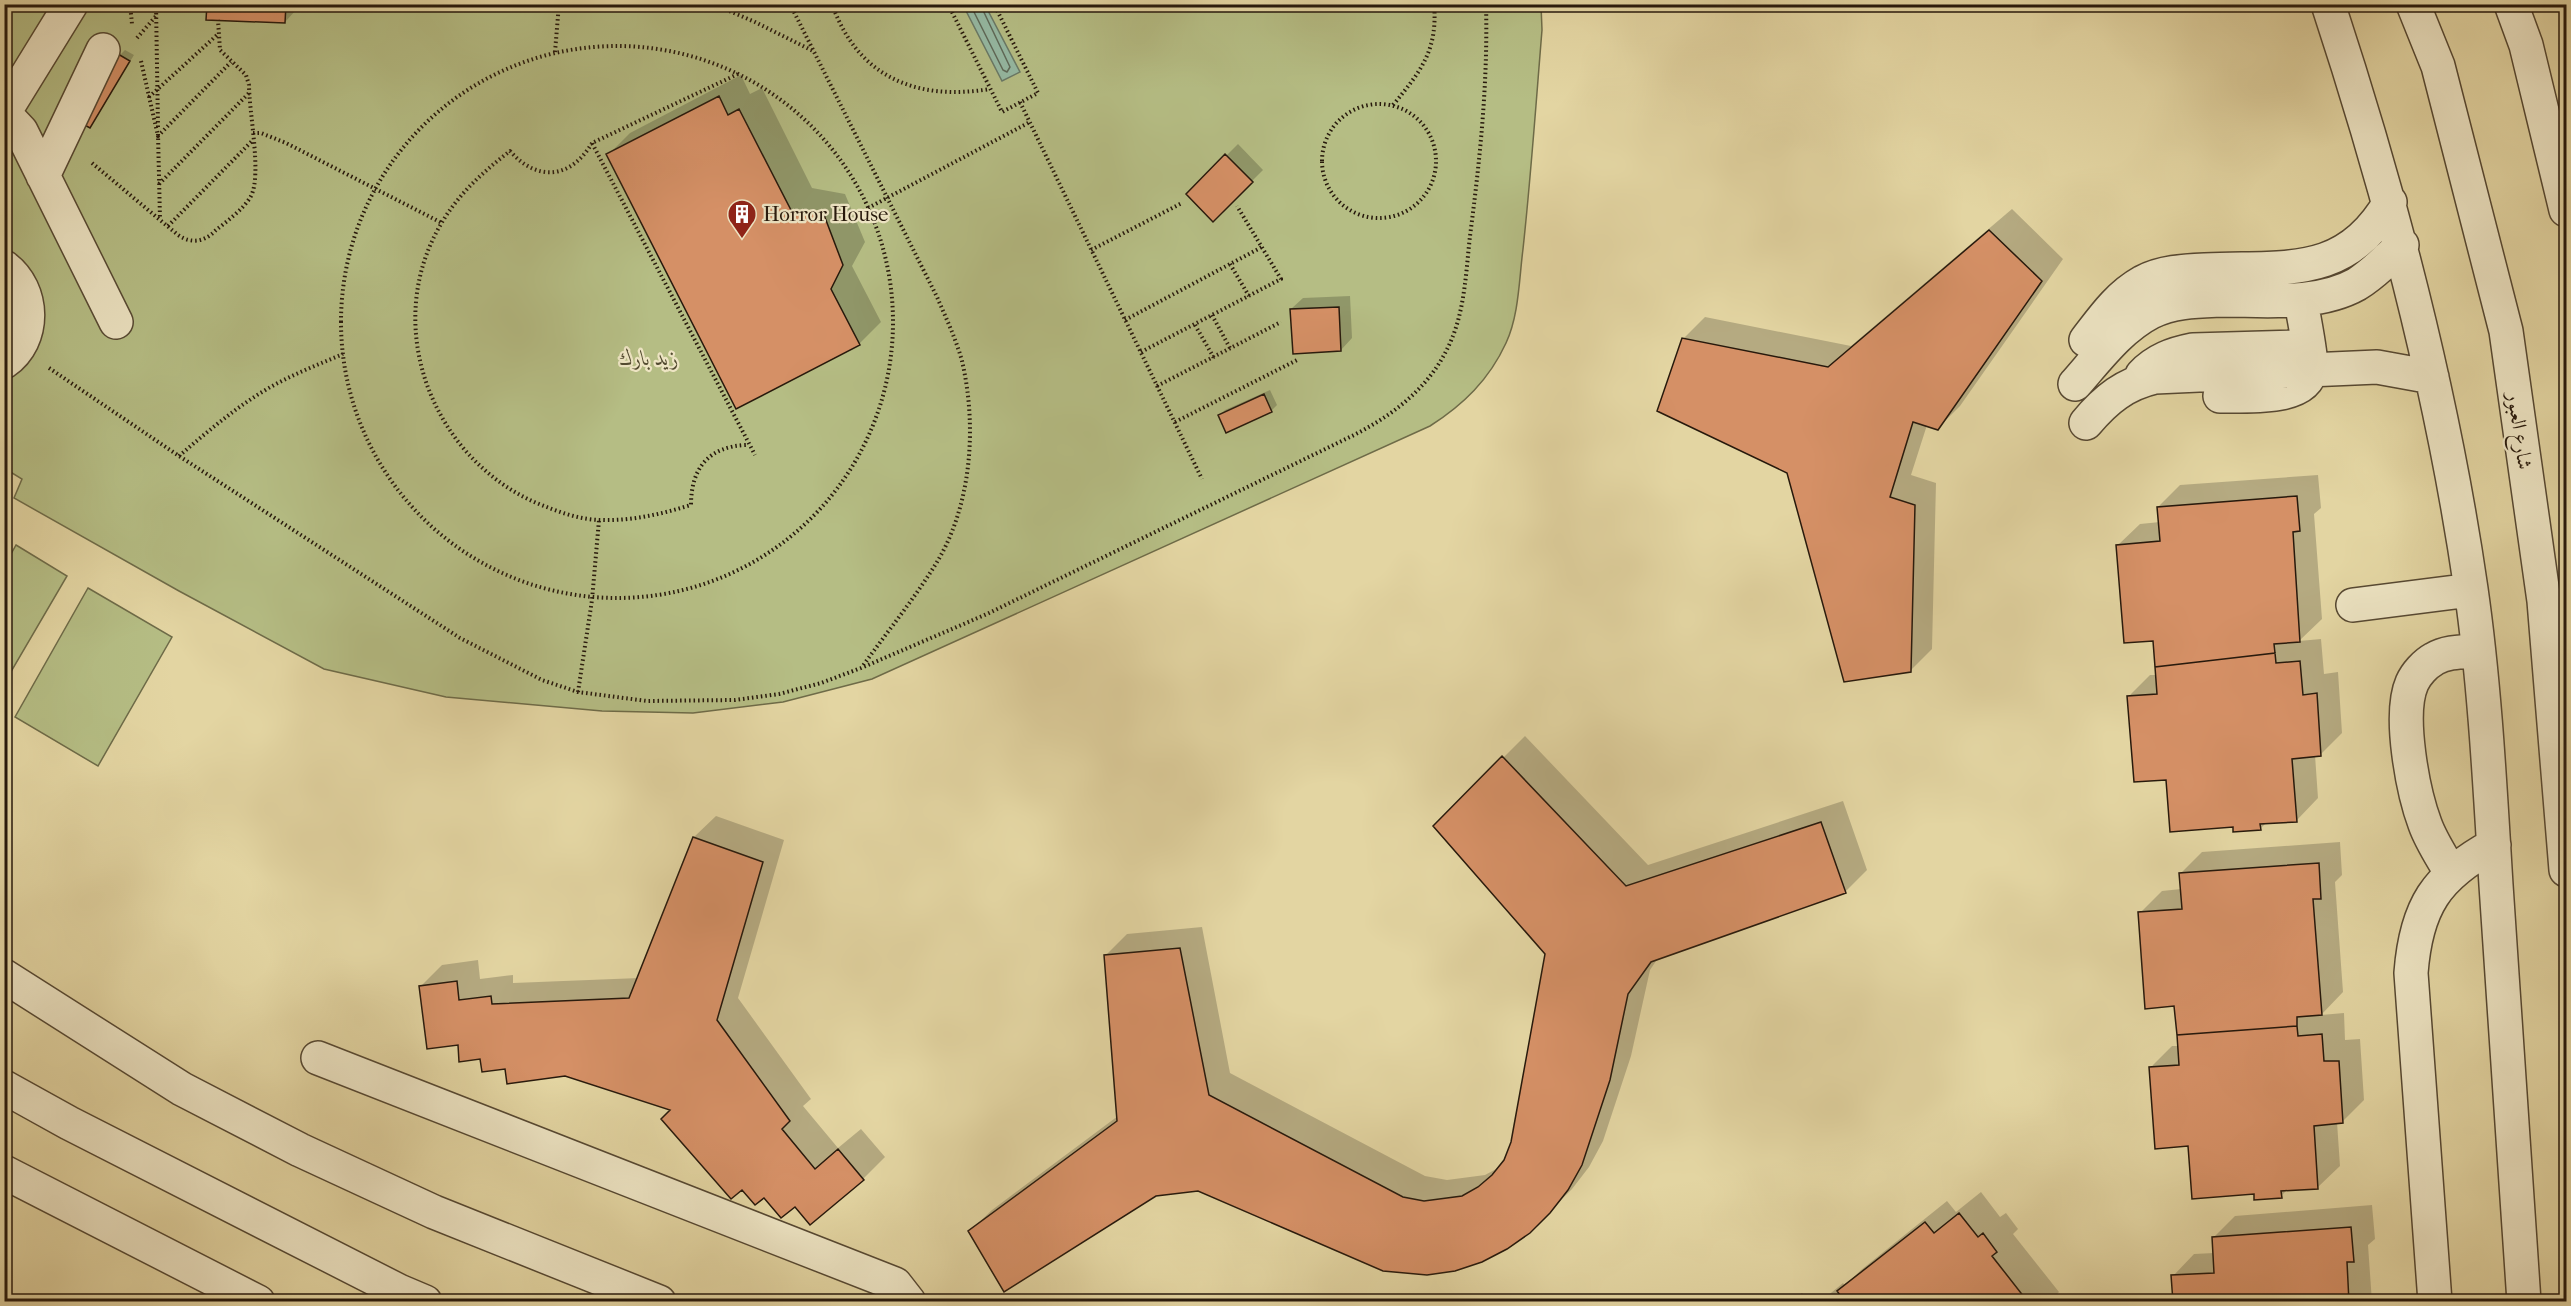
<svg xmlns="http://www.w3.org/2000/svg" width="2571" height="1306" font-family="'IM FELL French Canon',Amiri,serif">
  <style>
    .green { fill: #b5bd84; stroke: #6e6b48; stroke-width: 1.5 }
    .water { fill: #95b9a3; stroke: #697967; stroke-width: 1.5 }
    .shadow { fill: #0003 }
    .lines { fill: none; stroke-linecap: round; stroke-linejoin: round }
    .shore { stroke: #5e6958; stroke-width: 1.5 }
    .building { fill: #d59066; stroke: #27190c; stroke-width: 1.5 }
    .minor-casing { stroke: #564832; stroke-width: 36 }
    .path { stroke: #27190c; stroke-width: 4; stroke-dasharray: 1.5 3; stroke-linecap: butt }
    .minor { stroke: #ede4c3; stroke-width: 33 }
    .labels { text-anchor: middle; stroke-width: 4.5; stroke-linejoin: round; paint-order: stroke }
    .poi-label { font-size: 21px; fill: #27190c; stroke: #ede4c3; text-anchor: start }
    .park-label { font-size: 21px; font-style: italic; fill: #524a30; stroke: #ede4c3 }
    .street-label { font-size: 21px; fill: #27190c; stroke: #ede4c3 }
  </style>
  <rect width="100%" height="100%" fill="#e3d5a2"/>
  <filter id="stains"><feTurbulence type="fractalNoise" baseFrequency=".00333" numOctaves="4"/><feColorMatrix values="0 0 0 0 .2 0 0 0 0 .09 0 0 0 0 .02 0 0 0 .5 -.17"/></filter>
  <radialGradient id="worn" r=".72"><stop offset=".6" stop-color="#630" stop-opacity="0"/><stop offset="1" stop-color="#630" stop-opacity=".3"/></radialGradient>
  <!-- green -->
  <path class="green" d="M4,5H1541L1542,30C1536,103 1531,176 1523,249C1519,280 1519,315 1506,343C1489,380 1463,405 1430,426L872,679L783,702L693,713L602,711L446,697L324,669L179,591L14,498L22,479L4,468Z
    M16,545L67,576L5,682V565Z
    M88,588L172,637L98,766L15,717Z"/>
  <!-- water -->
  <path class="water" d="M963,5H985L1020,72L1002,81Z"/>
  <!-- shadow -->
  <path class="shadow" d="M208,4H297L296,10L285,22Z
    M125,50L134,55L90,126L120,55Z
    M741,75L750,94L762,88L812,188L845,194L865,242L852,266L881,322L859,344L608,155L630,133Z
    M1238,144L1263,170L1213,220L1188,194Z
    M2012,209L2063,259L1960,406L1938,428L1927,425L1911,475L1936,483L1932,649L1910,671L1788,472L1683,339L1705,317L1851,346Z
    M1350,296L1352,338L1341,350L1291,309L1303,298Z
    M1270,390L1277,405L1271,411L1220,415L1225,410Z
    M2318,475L2321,508L2314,514L2322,619L2299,641L2321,639L2324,674L2338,672L2342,733L2320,755H2315L2318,798L2297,820L2267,822L2260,829L2167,778L2128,697L2150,675H2157L2155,639L2118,545L2140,524L2160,522L2158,507L2180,485Z
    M1525,736L1648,865L1843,801L1867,870L1845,892L1658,958L1650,970L1631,1056L1603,1141L1589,1167L1572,1189L1549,1212L1427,1274L1383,1270L1362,1262L1198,1189L1156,1195L970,1231L992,1210L1118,1116L1105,956L1127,934L1202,927L1230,1073L1425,1176L1447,1180L1485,1175L1500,1167L1513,1142L1547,953L1435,826Z
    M716,816L784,840L738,998L811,1099L803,1106L838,1148L861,1129L885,1157L863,1179L795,1204L764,1196L673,1109L565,1075L481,1058L459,1043L420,987L442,965L478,960L480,979L513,975V983L639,978L694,837Z
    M2340,842L2342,875L2335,882L2343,992L2321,1015L2344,1013L2345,1040L2360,1039L2364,1100L2342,1122H2337L2340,1166L2318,1187L2288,1189L2281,1196L2189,1145L2150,1068L2172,1046H2179L2176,1005L2140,913L2162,891L2181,889L2180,874L2202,852Z
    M1981,1192L2000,1217L2006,1213L2018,1229L2013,1234L2059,1292L2050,1302H1820L1843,1283L1845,1286L1861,1270L1947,1201L1956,1212Z
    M2372,1205L2375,1239L2368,1245L2372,1302H2174L2173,1276L2194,1254L2214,1253L2213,1238L2235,1216Z
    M1802,1293L1809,1302H1791Z"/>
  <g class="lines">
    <!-- shore -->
    <path class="shore" d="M970,4L1003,70L1007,72L1010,67L980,4"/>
  </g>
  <!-- building -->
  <path class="building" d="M207,4H286L285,23L206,20Z
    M118,54L130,61L90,128L79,122Z
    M719,96L728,115L739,109L791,210L824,215L843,265L831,289L860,345L736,409L606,154Z
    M1225,154L1253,182L1213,222L1186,194Z
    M1989,230L2042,281L1938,430L1913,422L1890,497L1915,505L1911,672L1844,682L1787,473L1657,411L1682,338L1828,367Z
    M1339,307L1341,351L1293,354L1290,309Z
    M1264,394L1272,412L1226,433L1218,415Z
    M2297,496L2300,531L2293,532L2300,642L2274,644L2275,653L2155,667L2153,641L2124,643L2116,545L2160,541L2157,507Z
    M2275,653L2276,663L2300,661L2303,695L2317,693L2321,756L2292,759L2297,822L2260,824L2261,830L2233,832V827L2170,832L2166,780L2134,782L2127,696L2157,694L2155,667Z
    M1502,756L1626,886L1821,822L1846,893L1651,962L1628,994L1610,1080L1582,1165L1568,1190L1550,1213L1530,1233L1507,1249L1482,1262L1455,1271L1427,1275L1383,1271L1198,1191L1156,1196L1004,1292L968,1231L1117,1121L1104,955L1180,948L1209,1095L1403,1197L1424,1201L1462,1196L1478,1187L1492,1175L1504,1160L1511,1142L1545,954L1433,826Z
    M693,837L763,862L717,1020L790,1121L782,1129L815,1169L838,1149L864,1180L810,1225L795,1207L781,1218L764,1198L755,1205L742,1190L731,1199L661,1119L670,1110L565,1076L507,1084L505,1069L482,1072L480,1059L459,1062L458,1045L427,1049L419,986L457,981L459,1000L491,996L492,1004L629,998Z
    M2319,863L2321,899H2313L2322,1015L2297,1017V1026L2177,1035L2174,1006L2145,1009L2138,912L2182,909L2179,873Z
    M2297,1026L2298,1036L2322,1034L2324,1061H2339L2343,1123L2314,1126L2318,1189L2281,1191L2282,1198L2254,1200V1194L2192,1199L2188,1146L2155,1149L2149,1067L2179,1065L2177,1035Z
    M1959,1213L1978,1237L1983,1233L1997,1252L1992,1256L2028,1302H1845L1837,1291L1925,1222L1934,1233Z
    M2351,1227L2354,1262H2347L2349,1302H2173L2171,1275L2214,1273L2212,1237Z"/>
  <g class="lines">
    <!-- minor casing -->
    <g class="minor-casing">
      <path id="minor" d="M71,4L10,103L4,113L21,131L116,322
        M2328,4C2391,195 2442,389 2471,589C2485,687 2490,787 2496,885C2506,1024 2515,1163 2524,1302
        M2413,4L2438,66L2506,331L2544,601L2566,870
        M2511,4L2526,45L2566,210
        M43,176L103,50
        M4,267C35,290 36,340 4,362
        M2086,340C2103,318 2118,296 2143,282C2162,272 2184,271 2205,270C2284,266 2345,280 2390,202
        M2142,375C2156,360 2173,354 2193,350L2299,347
        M2075,384C2098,358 2120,328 2151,312C2174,301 2198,301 2222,300C2265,300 2318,306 2357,284C2374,273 2388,259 2402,245
        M2220,396C2244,395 2306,402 2311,369C2312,356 2303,315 2301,300
        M2086,423C2106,399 2125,384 2155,377L2377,367L2432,377
        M2353,605L2471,590
        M2451,873C2442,857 2431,841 2425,824C2413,792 2398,715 2412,683C2416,674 2425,664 2434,659C2447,651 2463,652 2478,651
        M4,976L182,1089L300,1150L434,1212L659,1302
        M318,1058L895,1284L909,1302
        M4,1087L69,1123L399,1291L425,1302
        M4,1172L258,1302
        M2435,1302L2411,973C2416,907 2436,876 2494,845"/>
    </g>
    <!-- path -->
    <path class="path" d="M6,4L7,34
      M130,4L132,24
      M156,4L158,127
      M713,4L755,22L813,51
      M790,4L937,297C946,318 956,339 962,361C977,425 972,504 937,562C915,598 887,632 862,667
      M832,4C858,78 917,101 990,89
      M948,4L1002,112L1038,93L994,4
      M137,38L156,16
      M341 322a276 276 0 1 1 552 0a276 276 0 1 1-552 0Z
      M555,52L559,4
      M141,61L158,136L231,62
      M738,74L592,143L755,455
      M149,97L217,35
      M1020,102L1202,479
      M1322 161a57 57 0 1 1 114 0a57 57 0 1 1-114 0Z
      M1393,105C1421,71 1438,50 1434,4
      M253,133H261L286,143L442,223
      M158,134L160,219
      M592,143C571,179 537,182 510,151C479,175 453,199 435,235C383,338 439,466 544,506C562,513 582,520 601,520C633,521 661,514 691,505C691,468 709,446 747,445
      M92,163L178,235C191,244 204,242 215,231C227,221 244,209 251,196C262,175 249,112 249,85L246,75L220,50L218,20
      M159,184L249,93
      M868,208L1030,122
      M168,226L252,141
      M1091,250L1182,203
      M1230,264L1249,296
      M1212,315L1231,350
      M1125,320L1262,247
      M1195,325L1214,358
      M1141,352L1281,279L1237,206
      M49,368L179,456L460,638L542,680L578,692L647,701L735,700L779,694L821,683L861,668L987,614L1354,435C1395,414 1431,386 1450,343C1465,310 1466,271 1470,236C1480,159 1488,83 1486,4
      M1157,386L1281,322
      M1175,422L1299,359
      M179,456C207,432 235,408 267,389C291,375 317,365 343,354
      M578,692L592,600L599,520"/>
    <!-- minor -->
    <use href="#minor" class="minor"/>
  </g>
  <!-- icons -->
  <defs>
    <g id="building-pin" transform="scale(1.5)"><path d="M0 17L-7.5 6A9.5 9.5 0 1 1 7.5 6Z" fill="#8f2418" stroke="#ede4c3"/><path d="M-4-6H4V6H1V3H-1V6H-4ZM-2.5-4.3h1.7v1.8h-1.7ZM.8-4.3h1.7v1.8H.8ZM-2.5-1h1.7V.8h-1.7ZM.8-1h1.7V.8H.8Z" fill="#fff"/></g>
  </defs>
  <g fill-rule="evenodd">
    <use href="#building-pin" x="742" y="214"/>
  </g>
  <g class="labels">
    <!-- poi labels -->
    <g class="poi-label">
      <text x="763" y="221">Horror House</text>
    </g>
    <!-- park labels -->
    <g class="park-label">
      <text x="649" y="365">زيد بارك</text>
    </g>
    <!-- street labels -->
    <g class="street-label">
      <text transform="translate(2520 431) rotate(82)" y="7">شارع العبور</text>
    </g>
  </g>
  <!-- margin -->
  <rect width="2571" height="1306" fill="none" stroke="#e3d5a2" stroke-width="24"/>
  <rect x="6" y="6" width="2559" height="1294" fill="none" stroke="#27190c" stroke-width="3"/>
  <rect x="12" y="12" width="2547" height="1282" fill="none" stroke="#27190c" stroke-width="1.5"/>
  <rect width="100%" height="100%" filter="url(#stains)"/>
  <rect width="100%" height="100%" fill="url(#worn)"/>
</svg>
